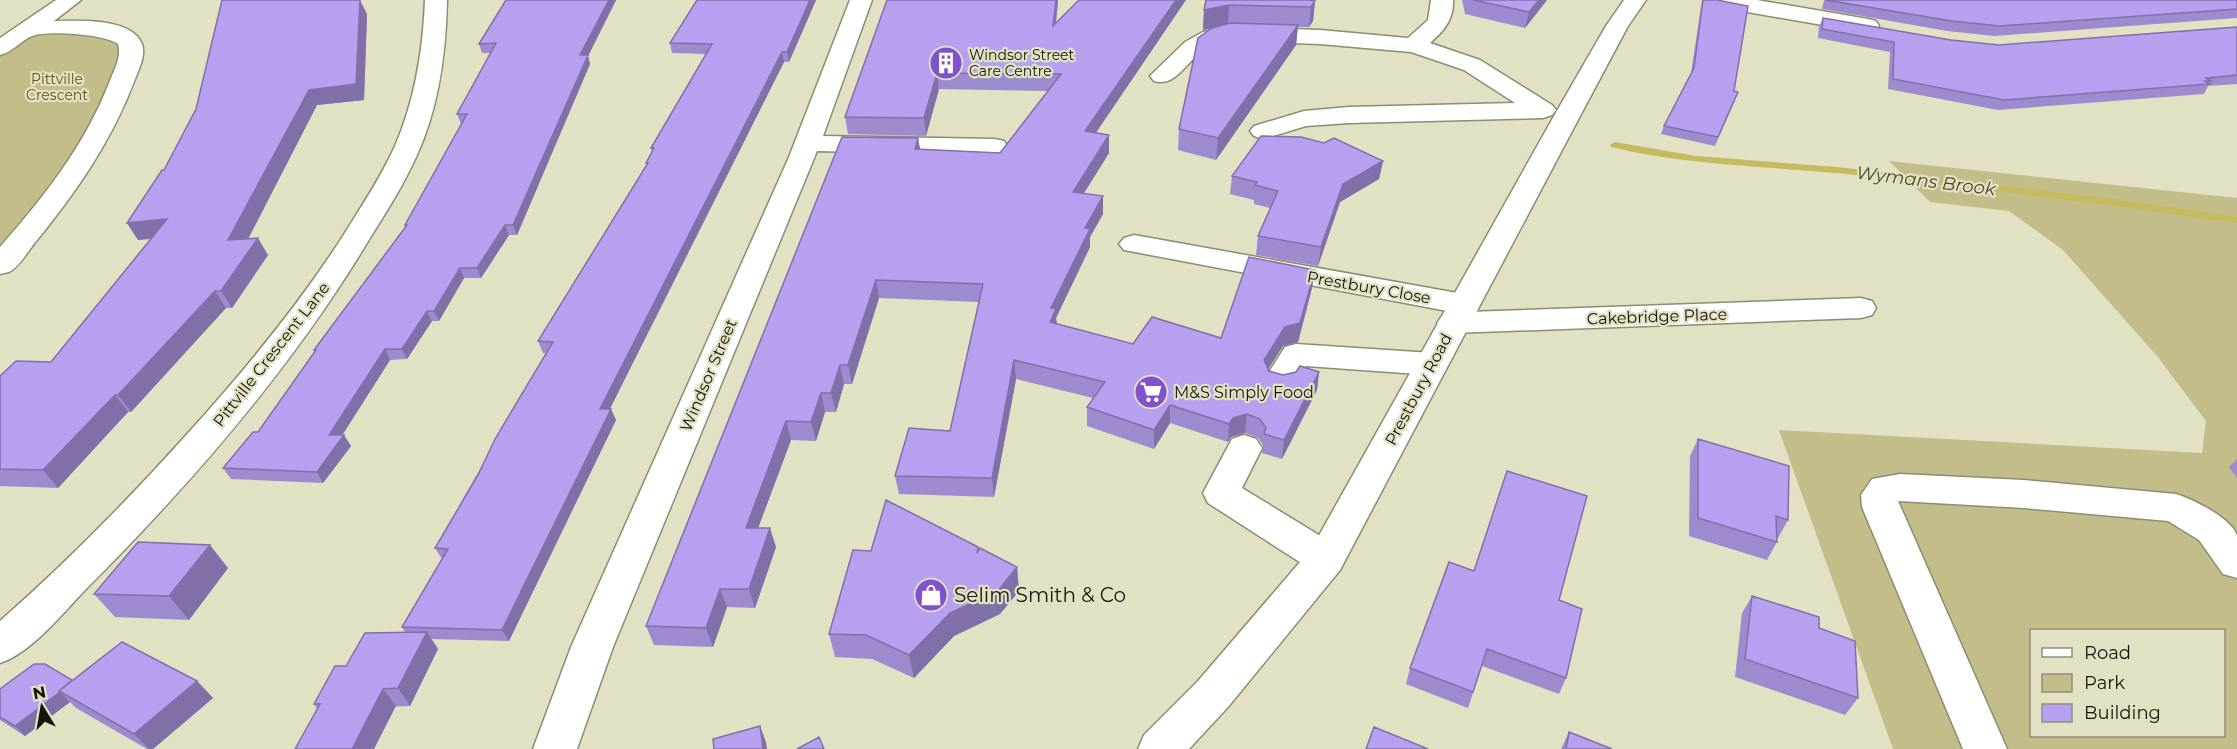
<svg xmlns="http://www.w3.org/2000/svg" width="2237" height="749" font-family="Montserrat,sans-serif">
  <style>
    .green { fill: #c3bd89; fill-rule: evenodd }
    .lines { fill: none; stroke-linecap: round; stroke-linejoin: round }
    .stream { fill: #c5bb5e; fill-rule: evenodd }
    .minor-casing { stroke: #8d8b70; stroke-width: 3 }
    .major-casing { stroke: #8d8b70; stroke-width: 3 }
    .minor { fill: #fff; fill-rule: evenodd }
    .major { fill: #fff; fill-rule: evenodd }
    .wall { fill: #9e8ace }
    .shaded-wall { fill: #8170a8 }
    .building { fill: #b8a0f0; stroke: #8170a8; stroke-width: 1.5 }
    .labels { text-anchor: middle; stroke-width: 4.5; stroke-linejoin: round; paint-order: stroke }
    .far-poi-label { font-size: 14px; fill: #17150b; stroke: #e3e1c4; text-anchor: start }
    .far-park-label { font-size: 14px; fill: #5e5710; stroke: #e3e1c4 }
    .street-label { font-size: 16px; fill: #17150b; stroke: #e3e1c4 }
    .poi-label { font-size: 16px; fill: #17150b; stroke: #e3e1c4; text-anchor: start }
    .water-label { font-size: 18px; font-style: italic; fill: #4e4922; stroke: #e3e1c4 }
    .near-poi-label { font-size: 20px; fill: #17150b; stroke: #e3e1c4; text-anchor: start }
  </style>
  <rect width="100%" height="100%" fill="#e3e1c4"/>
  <!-- green -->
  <path class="green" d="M28,29L126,38L117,97L0,265V48Z
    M1889,161L2237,198V749H1893L1779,430L2202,453L2206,421L2157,356L2063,250L2009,211L1930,202ZM2032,630H2224V736H2032Z"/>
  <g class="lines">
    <!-- stream -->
    <path class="stream" d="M1615,142L1696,156L1837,167L2122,200L2237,217V223C2104,204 1970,186 1836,173C1761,166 1685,165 1611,147L1610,145Z"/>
    <!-- minor casing -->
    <g class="minor-casing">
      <path id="minor" d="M56,0H81L54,21C77,21 131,17 142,44C146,55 139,69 135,79C112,141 75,194 33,245C27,253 18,268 9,272C6,273 3,273 0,274V247C44,197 85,145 109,83C114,70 122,57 118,44C104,34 48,30 32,36C20,41 13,52 0,55V38Z
        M425,0H447C446,53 439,107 417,155C404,184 387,211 370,238C293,367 191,484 85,590C62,614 31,653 0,663V621C67,562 130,498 189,432C245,370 298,306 343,236C361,207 381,177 395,146C415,100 423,50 425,0Z
        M850,0H872L823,136L995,139L1004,141L1008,147L1004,153L995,155L817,151L613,647L577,749H533L571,647L789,157Z
        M1431,0H1453C1454,19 1444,31 1430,43L1480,60L1552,105L1556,110L1552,115L1543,118L1349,123L1306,126L1263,139L1254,136L1250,131L1254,126L1304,111L1349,107L1515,103L1464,70L1411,52L1320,44L1228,41C1218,43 1209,46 1201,52C1185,64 1175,87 1154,81L1150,76L1185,42L1203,32L1228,27L1320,30L1408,38L1428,20Z
        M1708,0H1757L1868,19L1876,21L1879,26L1876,31L1868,33L1719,7L1711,5Z
        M1134,235L1463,294L1474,297L1478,304L1474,311L1468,312L1861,298L1872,301L1876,308L1872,315L1861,318L1453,333L1442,330L1437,323L1442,316L1458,313L1124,250L1119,244L1124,238Z
        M1296,344L1432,353L1444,356L1448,364L1444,372L1432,375L1306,366L1293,388L1281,391L1269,388L1264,380L1285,347Z
        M1244,435L1256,439L1262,448L1242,488L1340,548L1345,559L1340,570L1326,574L1312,570L1208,503L1203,493L1232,439Z
        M1900,474L2024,480L2176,494C2192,499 2232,518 2237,536C2237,548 2237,566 2237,578L2223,574L2199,540L2168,521L2024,508L1898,501L2007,749H1963L1862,507L1861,495L1872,479Z"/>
    </g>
    <!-- major casing -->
    <g class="major-casing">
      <path id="major" d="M1624,0H1646L1628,26L1580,116L1340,570L1228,707L1189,749H1138L1144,735L1198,681L1312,548L1554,116L1606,26Z"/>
    </g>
    <!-- minor -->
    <use href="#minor" class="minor"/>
    <!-- major -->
    <use href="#major" class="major"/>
  </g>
  <!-- wall -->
  <path class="wall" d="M506,0H616L588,56L590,64L517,235H509L481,278H464L439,321H432L407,359L390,360L342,435L351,446L323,483L231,479L223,468L258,432L315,351L314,350L406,226L405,225L461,124L457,114L491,53H482L479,44Z
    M697,0H816L789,62H784L610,409L616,420L509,641L431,639L438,649L410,706L317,709L314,704L346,666L405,632L402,627L442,559L435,548L546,353H543L538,341L646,166V163L652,152L651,148L706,54L672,53L670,43Z
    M887,0H1058L1056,23L1096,133L1109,135V153L1084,193L1103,214L1090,237V247L1056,318L1057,324L1133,344L1221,338L1315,270L1312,288L1298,342L1283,346L1268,369L1269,371L1283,375L1319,372L1317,390L1282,459L1262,453L1263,445L1258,438L1245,433L1231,437L1228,442L1170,423L1154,449L1087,426V407L1093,398L1016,379L994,497L899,494L895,476L950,431L979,302L879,298L852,384H844L836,412H825L816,441L791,440L758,528L776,547L755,608L727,607L713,647L654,645L646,626L918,138L920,149L1000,153L1049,91L939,89L926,136L848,134L845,117Z
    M1206,0L1315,1L1313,21L1309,27H1298L1296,45L1216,160L1178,150L1179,129L1216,27L1203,30L1204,10Z
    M1462,0H1547L1525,28L1465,14Z
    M1702,0H1717L1734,91L1735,100L1715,146L1661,134L1664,126L1691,73Z
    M1824,0H2237V18L1994,36L1947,31L1822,9Z
    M367,14L364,100L317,105L248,238L268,255L232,308H226L131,412H128L58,488L0,486V376L51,362L151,239L138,240L127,223L164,170Z
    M1823,18L1951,40L1999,45L2237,27V84L2208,86L2204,94L1998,110L1888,89L1890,52L1818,38L1819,27Z
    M1383,161L1379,179L1340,202L1318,266L1256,255L1258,236L1270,208L1254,204V200L1230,194L1232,176Z
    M1698,439L1788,520L1778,538L1777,537V542L1767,560L1689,536L1690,456Z
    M2237,459V478L2229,467Z
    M871,551H978L1017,567L1019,591L1000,614L954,636L914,678L872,659L835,657L829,634Z
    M228,568L189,620L115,617L94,594Z
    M1752,596L1858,698L1845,715L1735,677L1742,613Z
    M1559,600L1566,678L1559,694L1482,666L1468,708L1406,684L1410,668Z
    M72,680L197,681L213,698L153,749H147L76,708L70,702L25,736L0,720V689Z
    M1569,732L1612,749H1561Z"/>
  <!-- shaded-wall -->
  <path class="shaded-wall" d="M360,0L367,14L364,100L317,105L239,257L228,240L309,90Z
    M609,0H616L588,56L590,64L517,235L513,225L580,55Z
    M810,0H816L789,62L787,52Z
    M1056,0H1058L1054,42L1053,26Z
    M1176,0H1186L1085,149V131Z
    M1539,0H1547L1525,28L1529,12Z
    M1315,1L1313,21L1309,27L1311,7Z
    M1229,5L1228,25L1203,30L1204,10Z
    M1298,25L1296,45L1216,160L1218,138Z
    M782,52L784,62L604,420L600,409Z
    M937,73L939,89L926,136L924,118Z
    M1109,135V153L1074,209L1073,192Z
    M918,138L921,156L915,149Z
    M1383,161L1379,179L1340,202L1318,266L1321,247L1343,184Z
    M1103,196V214L1090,237V247L1056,318L1057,327L1050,322L1051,308L1085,228Z
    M167,219L177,235L138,240L127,223Z
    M505,225L509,235L481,278L477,268Z
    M258,238L268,255L232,308L221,291Z
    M460,268L464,278L439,321L434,311Z
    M1315,270L1312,288L1298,342L1283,346L1262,379L1264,360Z
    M876,280L879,298L852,384L848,365Z
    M215,291L226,308L131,412L118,395Z
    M427,311L432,321L407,359L402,349Z
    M385,349L390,360L336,445L329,435Z
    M1014,360L1016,379L994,497L992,478Z
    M840,365L844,384L836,412L831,393Z
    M1319,372L1317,390L1282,459L1284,440Z
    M821,393L825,412L816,441L811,422Z
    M115,395L128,412L58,488L43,470Z
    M1170,405V423L1154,449V430Z
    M611,409L616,420L509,641L502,630Z
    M1247,414L1245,433L1231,437L1228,442L1229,424L1233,418Z
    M786,421L791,440L751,547L746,528Z
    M344,435L351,446L323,483L317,472Z
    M770,528L776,547L755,608L749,589Z
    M210,545L228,568L189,620L169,596Z
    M1017,567L1019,591L1000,614L954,636L914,678L909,655L950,613Z
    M720,589L727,607L713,647L706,628Z
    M427,632L438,649L410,706L398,688Z
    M197,681L213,698L153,749H149L134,734Z
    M383,689L396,706L374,749H352Z
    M60,692L70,702L25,736L15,726Z
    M760,726L766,742L767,749H763Z"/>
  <!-- building -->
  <path class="building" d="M222,0H360L356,84L309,90L228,240L258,238L221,291H215L118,395H115L43,470L0,469V376L16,361L51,362L167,219L127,223L162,170H164L196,109Z
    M506,0H609L580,55H588L513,225H505L477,268H460L434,311H427L402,349H385L329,435H344L317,472L223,468L253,432H258L316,350H314L407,225H405L467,114H457L496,43L479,44Z
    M697,0H810L787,52H782L600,409H611L502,630L402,627L448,549L435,548L478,475L495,439L553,342L538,341L648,163H646L654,148H651L712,44L670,43Z
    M887,0H1056L1053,26L1079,0H1176L1085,131L1109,135L1073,192L1103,196L1085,228L1090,229L1051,308L1056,309L1050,322L1133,344L1152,317L1221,338L1249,257L1315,270L1300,323L1285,327L1264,360L1269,371L1283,375L1296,372L1300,366L1319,372L1284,440L1264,434L1266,428L1260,419L1247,414L1233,418L1229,424L1170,405L1154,430L1087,407L1105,382L1014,360L992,478L895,476L909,428L950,431L983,284L876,280L848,365H840L831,393H821L811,422L786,421L746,528H770L749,589H720L706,628L646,626L842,137L918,138L915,149L1000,153L1061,74L937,73L924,118L845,117Z
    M1206,0H1309L1315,1L1311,7L1229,5L1204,10Z
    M1473,0H1539L1529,12Z
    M1703,0H1717L1748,6L1734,91L1738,92L1718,137L1664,126L1694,68Z
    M1826,0H2237V9L1999,26L1952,21Z
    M1823,18L1951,40L1999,45L2237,27V75L2206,78L2211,81H2205L2210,84L2004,100L1893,79L1894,42L1822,29Z
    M1230,23L1298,25L1218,138L1179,129L1198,38L1212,28Z
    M1261,136L1301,137L1324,143L1334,138L1383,161L1343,184L1321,247L1258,236L1278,191L1255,185L1257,182L1232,176Z
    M1698,439L1789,466L1788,520L1776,516L1777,542L1698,518Z
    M1507,471L1587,496L1559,600L1582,609L1566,678L1487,649L1473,692L1410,668L1449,562L1474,571Z
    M886,500L978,547L977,553L980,548L1017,567L998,591L950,613L909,655L866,635L829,634L853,550L871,551Z
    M138,542L210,545L169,596L94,594Z
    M1752,596L1819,617V628L1855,641L1858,698L1745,659Z
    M427,632L398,688L383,689L352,749H295L320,704H314L335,666H346L365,633Z
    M122,642L197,681L134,734L59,691Z
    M34,664H45L72,680L59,691L60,692L15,726L0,717V689Z
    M760,726L763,749H714L713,739Z
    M1374,727L1428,749H1366Z
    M1569,732L1612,749H1566Z
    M819,737L824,749H797Z"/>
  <!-- icons -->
  <defs>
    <g id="building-disc" transform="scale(1.725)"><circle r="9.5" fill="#8053cc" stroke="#e3e1c4"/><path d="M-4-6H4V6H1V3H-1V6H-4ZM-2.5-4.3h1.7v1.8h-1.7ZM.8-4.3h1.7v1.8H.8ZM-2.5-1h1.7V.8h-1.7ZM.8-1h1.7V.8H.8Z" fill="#fff"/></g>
    <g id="supermarket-disc" transform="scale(1.725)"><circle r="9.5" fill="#8053cc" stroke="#e3e1c4"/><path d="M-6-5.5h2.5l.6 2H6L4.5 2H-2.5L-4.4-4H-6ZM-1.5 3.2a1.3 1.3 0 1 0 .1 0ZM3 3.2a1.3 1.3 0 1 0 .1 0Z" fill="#fff"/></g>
    <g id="shop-disc" transform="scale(1.725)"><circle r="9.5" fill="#8053cc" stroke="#e3e1c4"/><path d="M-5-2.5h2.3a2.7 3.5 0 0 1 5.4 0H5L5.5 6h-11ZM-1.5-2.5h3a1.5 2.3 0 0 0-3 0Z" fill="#fff"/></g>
  </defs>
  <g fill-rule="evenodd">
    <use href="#building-disc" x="946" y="63"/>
    <use href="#supermarket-disc" x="1151" y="392"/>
    <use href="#shop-disc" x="931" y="595"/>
  </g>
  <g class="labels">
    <!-- far-poi labels -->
    <g class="far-poi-label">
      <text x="969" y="60">Windsor Street<tspan x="969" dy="16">Care Centre</tspan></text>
    </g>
    <!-- far-park labels -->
    <g class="far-park-label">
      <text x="57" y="84">Pittville<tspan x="57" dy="16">Crescent</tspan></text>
    </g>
    <!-- street labels -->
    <g class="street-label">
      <text transform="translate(1369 287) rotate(10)" y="6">Prestbury Close</text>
      <text transform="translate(1657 316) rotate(-2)" y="6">Cakebridge Place</text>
      <text transform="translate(271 354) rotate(-52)" y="6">Pittville Crescent Lane</text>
      <text transform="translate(708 375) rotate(-67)" y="6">Windsor Street</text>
      <text transform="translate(1418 389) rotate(-62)" y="6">Prestbury Road</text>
    </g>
    <!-- poi labels -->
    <g class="poi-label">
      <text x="1174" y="398">M&amp;S Simply Food</text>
    </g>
    <!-- water labels -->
    <g class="water-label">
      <text transform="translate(1926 181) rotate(7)" y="6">Wymans Brook</text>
    </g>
    <!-- near-poi labels -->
    <g class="near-poi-label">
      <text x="954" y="602">Selim Smith &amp; Co</text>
    </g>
  </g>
  <!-- legend -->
  <rect x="2030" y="629" width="195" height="108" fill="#e3e1c4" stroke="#918f7a" stroke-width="1.5"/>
  <rect x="2042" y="648" width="30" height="9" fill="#ffffff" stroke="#918f7a" stroke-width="1.5"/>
  <text x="2084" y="659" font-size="18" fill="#17150b">Road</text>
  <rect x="2042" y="674" width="30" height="18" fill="#c3bd89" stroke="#918f7a" stroke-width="1.5"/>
  <text x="2084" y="689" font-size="18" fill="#17150b">Park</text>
  <rect x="2042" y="704" width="30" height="18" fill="#b8a0f0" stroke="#918f7a" stroke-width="1.5"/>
  <text x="2084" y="719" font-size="18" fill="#17150b">Building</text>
  <!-- north arrow -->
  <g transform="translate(42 707) rotate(349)" stroke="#e3e1c4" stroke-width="4.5" paint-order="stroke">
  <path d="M0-4.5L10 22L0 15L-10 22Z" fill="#17150b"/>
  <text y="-9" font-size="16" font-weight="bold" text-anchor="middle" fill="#17150b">N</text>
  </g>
</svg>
